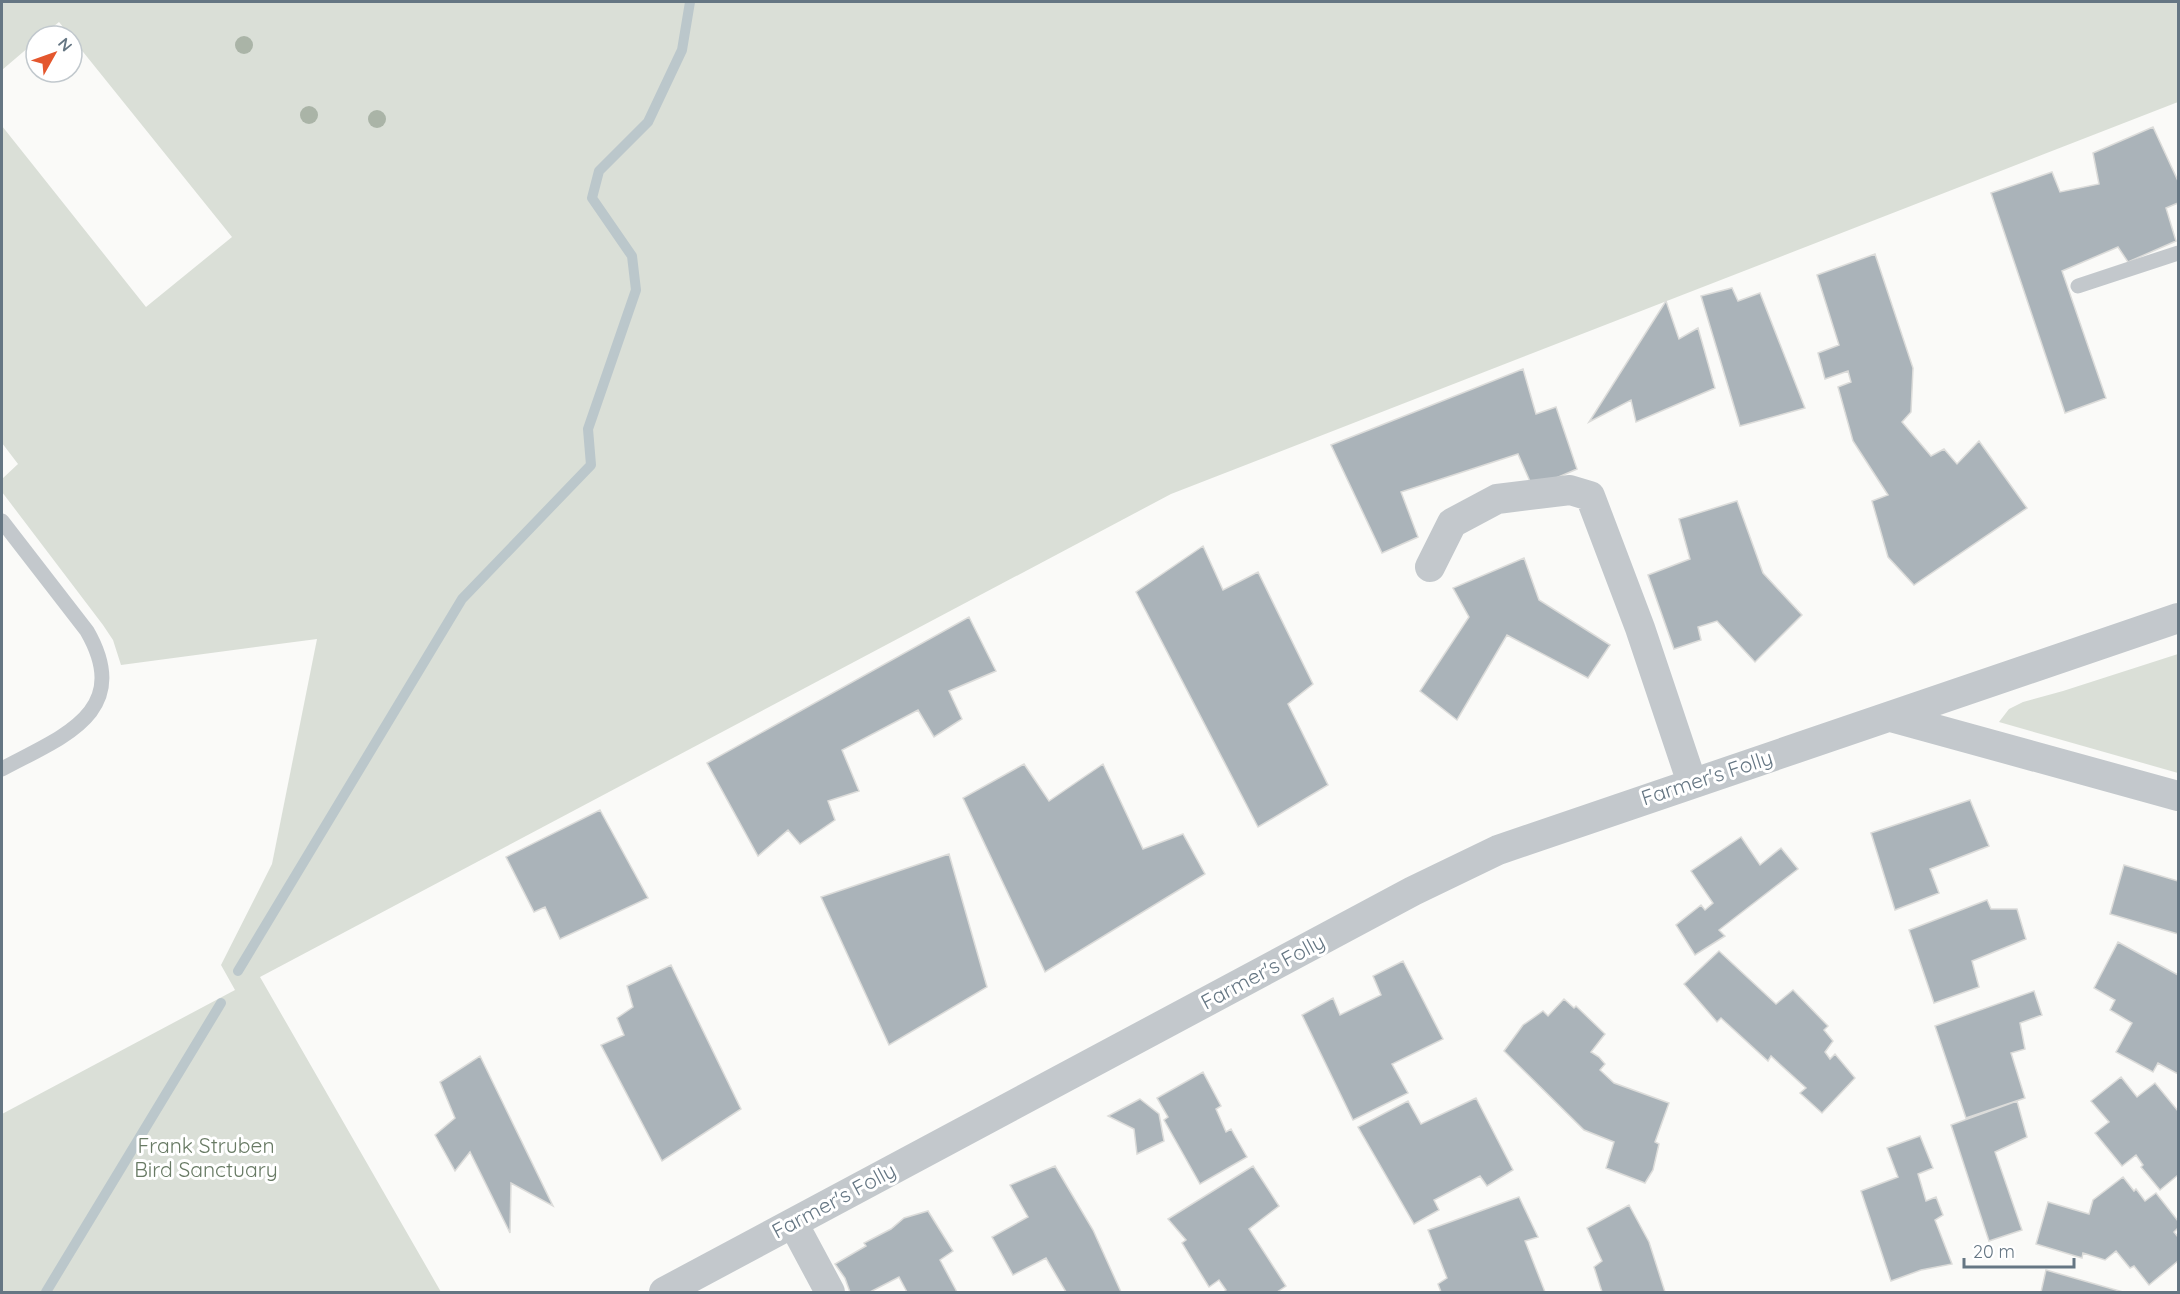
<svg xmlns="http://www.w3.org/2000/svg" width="2180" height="1294" font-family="Quicksand,sans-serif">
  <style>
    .green { fill: #dadfd7 }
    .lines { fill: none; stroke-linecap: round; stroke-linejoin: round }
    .stream { stroke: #bbc7cb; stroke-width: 10 }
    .building { fill: #aab3b9; stroke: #dcdcda; stroke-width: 1.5 }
    .lane { stroke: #c3c8cc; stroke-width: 15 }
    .street { stroke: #c3c8cc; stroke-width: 30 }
    .tree { fill: #aab4a7 }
    .labels { text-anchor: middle; stroke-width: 6; stroke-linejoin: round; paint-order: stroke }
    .street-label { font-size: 21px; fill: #657683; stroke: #fff }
    .park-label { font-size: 21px; fill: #687a64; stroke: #fff }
  </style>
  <rect width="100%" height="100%" fill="#fafaf8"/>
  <!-- green -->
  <path class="green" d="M2,2H2178V102L1171,494L260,977L441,1292H2V1114L235,990L221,965L272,864L317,639L121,665L113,640L103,625L2,492V479L18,464L2,443V126L146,307L232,237L59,22L42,36H36V41L2,70Z
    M2178,654V773L1999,722L2009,709L2023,702L2063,691Z"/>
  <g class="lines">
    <!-- stream -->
    <path class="stream" d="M238,971L462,599L591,465L588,429L636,290L632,256L592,198L599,171L648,122L682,50L690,2
      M46,1292L221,1003"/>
  </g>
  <!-- building -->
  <path class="building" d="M2153,127L2178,181V203L2166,208L2176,241L2128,262L2118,247L2062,271L2106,398L2065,413L1991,193L2052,172L2060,192L2099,184L2093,153Z
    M1875,254L1913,368L1911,412L1902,422L1931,456L1944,449L1957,464L1979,441L2027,508L1914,585L1888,557L1872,501L1888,495L1853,441L1838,387L1851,382L1848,371L1825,379L1818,353L1839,345L1817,275Z
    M1732,288L1738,301L1760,293L1805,408L1740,426L1701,296Z
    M1666,301L1679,339L1698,328L1715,388L1636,422L1631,400L1589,422Z
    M1523,369L1536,414L1556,407L1577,469L1533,488L1518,454L1401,492L1418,537L1382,553L1331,445Z
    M1737,501L1763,573L1802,615L1755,662L1717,621L1698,627L1701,640L1674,649L1648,575L1690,559L1679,519Z
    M1203,546L1223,590L1258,572L1313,684L1288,704L1328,785L1258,827L1136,592Z
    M1524,558L1539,600L1610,645L1588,678L1507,635L1457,720L1420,691L1469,617L1453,588Z
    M969,617L996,671L949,691L962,719L934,737L918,710L842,750L859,791L828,801L835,820L800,844L788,830L758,856L707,763Z
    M1024,764L1049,801L1103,764L1143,849L1183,834L1205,874L1045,972L963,798Z
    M1970,800L1989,846L1930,869L1939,893L1895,910L1871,833Z
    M600,810L648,898L560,939L545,907L534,912L506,857Z
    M1741,837L1760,865L1781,848L1798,869L1719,930L1725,936L1695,955L1676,925L1701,905L1705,910L1713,903L1691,871Z
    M949,854L987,987L889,1045L821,897Z
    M2124,865L2178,881V934L2110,914Z
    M1987,900L1991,909H2017L2026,939L1972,961L1979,987L1934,1003L1909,930Z
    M2118,942L2178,975V1074L2158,1063L2153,1072L2116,1052L2132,1023L2110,1010L2115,1000L2094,988Z
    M1719,951L1776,1004L1793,990L1828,1026L1824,1030L1833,1041L1825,1052L1830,1059L1835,1054L1855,1078L1822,1113L1800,1093L1806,1088L1771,1056L1768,1061L1721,1018L1717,1022L1684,984Z
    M1403,961L1443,1039L1392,1064L1408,1093L1353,1120L1302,1015L1333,998L1340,1015L1381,995L1373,976Z
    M671,965L741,1109L662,1161L601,1045L624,1035L617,1018L633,1007L627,986Z
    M2034,991L2042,1015L2020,1023L2025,1049L2011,1053L2025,1098L1966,1118L1935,1026Z
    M1564,999L1574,1008L1576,1006L1605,1034L1591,1052L1599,1057L1605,1064L1600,1070L1614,1083L1669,1103L1655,1142L1659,1144L1653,1170L1645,1183L1606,1168L1614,1142L1584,1130L1504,1051L1523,1025L1543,1011L1548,1016Z
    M480,1056L553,1206L511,1183L510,1233L470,1152L455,1171L435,1135L455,1118L440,1082Z
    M1203,1072L1221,1106L1216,1109L1226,1132L1231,1129L1247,1157L1200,1184L1164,1120L1168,1117L1157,1098Z
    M2121,1077L2137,1097L2155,1083L2178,1111V1175L2160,1190L2141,1167L2143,1165L2136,1155L2122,1166L2095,1133L2109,1122L2091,1101Z
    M1476,1098L1513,1170L1487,1186L1480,1176L1434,1200L1439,1210L1414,1224L1358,1127L1408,1101L1421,1124Z
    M1140,1099L1159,1114L1164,1141L1137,1154L1134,1129L1108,1116Z
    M2017,1101L2027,1137L1995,1152L2022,1230L1989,1241L1951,1125Z
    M1920,1136L1933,1168L1918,1174L1926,1201L1936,1197L1943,1215L1935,1220L1952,1264L1921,1270L1891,1281L1861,1191L1898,1177L1887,1148Z
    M1055,1166L1093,1230L1121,1292H1066L1046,1258L1013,1275L992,1237L1028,1217L1010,1185Z
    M1253,1166L1279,1206L1249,1229L1286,1286L1277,1292H1224L1226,1290L1219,1280L1209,1287L1182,1243L1186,1240L1168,1219Z
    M2123,1177L2134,1191L2136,1189L2145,1201L2156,1193L2178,1221V1228L2174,1232L2178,1237V1261L2149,1285L2134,1266L2130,1268L2116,1251L2105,1260L2083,1253L2082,1258L2036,1244L2048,1202L2089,1214L2093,1200Z
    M1519,1197L1538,1237L1525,1241L1545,1292H1441L1438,1284L1447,1278L1428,1230Z
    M1629,1205L1649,1242L1665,1292H1602L1594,1267L1602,1261L1587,1228Z
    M928,1211L953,1251L940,1260L957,1292H907L899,1277L870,1292H850L845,1278L835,1264L866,1246L864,1243L891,1229L904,1218Z
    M2046,1270L2123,1292H2041Z"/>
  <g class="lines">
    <!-- lane -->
    <path class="lane" d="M2078,286L2178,253
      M2,521L87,631C134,713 61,737 2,769"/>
    <!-- street -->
    <path class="street" d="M1430,567L1452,523L1497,499L1570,490L1590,496L1640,628L1692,783
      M1891,717L2178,796
      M793,1223L830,1292
      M664,1292L1413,891L1498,850L2178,618"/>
  </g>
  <!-- trees -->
  <g class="tree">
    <circle cx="244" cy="45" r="9"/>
    <circle cx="309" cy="115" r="9"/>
    <circle cx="377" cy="119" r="9"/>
  </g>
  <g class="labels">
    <!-- street labels -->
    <g class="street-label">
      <text transform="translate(1707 778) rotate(-18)" y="7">Farmer's Folly</text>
      <text transform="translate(1263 972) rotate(-28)" y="7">Farmer's Folly</text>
      <text transform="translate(834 1201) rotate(-28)" y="7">Farmer's Folly</text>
    </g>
    <!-- park labels -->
    <g class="park-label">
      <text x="206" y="1153">Frank Struben<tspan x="206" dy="24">Bird Sanctuary</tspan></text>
    </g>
  </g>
  <!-- border -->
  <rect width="2180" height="1294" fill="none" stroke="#657683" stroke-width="6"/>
  <!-- north arrow -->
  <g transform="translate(54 54) rotate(50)"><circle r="28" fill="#ffffff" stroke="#c1c8cd" stroke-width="1.5"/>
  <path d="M0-4.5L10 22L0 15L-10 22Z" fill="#e4572e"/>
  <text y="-9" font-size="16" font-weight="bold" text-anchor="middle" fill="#657683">N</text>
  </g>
  <!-- scale -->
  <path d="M1964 1258v9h110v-9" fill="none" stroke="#657683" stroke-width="3"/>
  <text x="1973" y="1258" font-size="18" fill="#657683" stroke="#ffffff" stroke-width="4.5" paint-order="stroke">20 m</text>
</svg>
